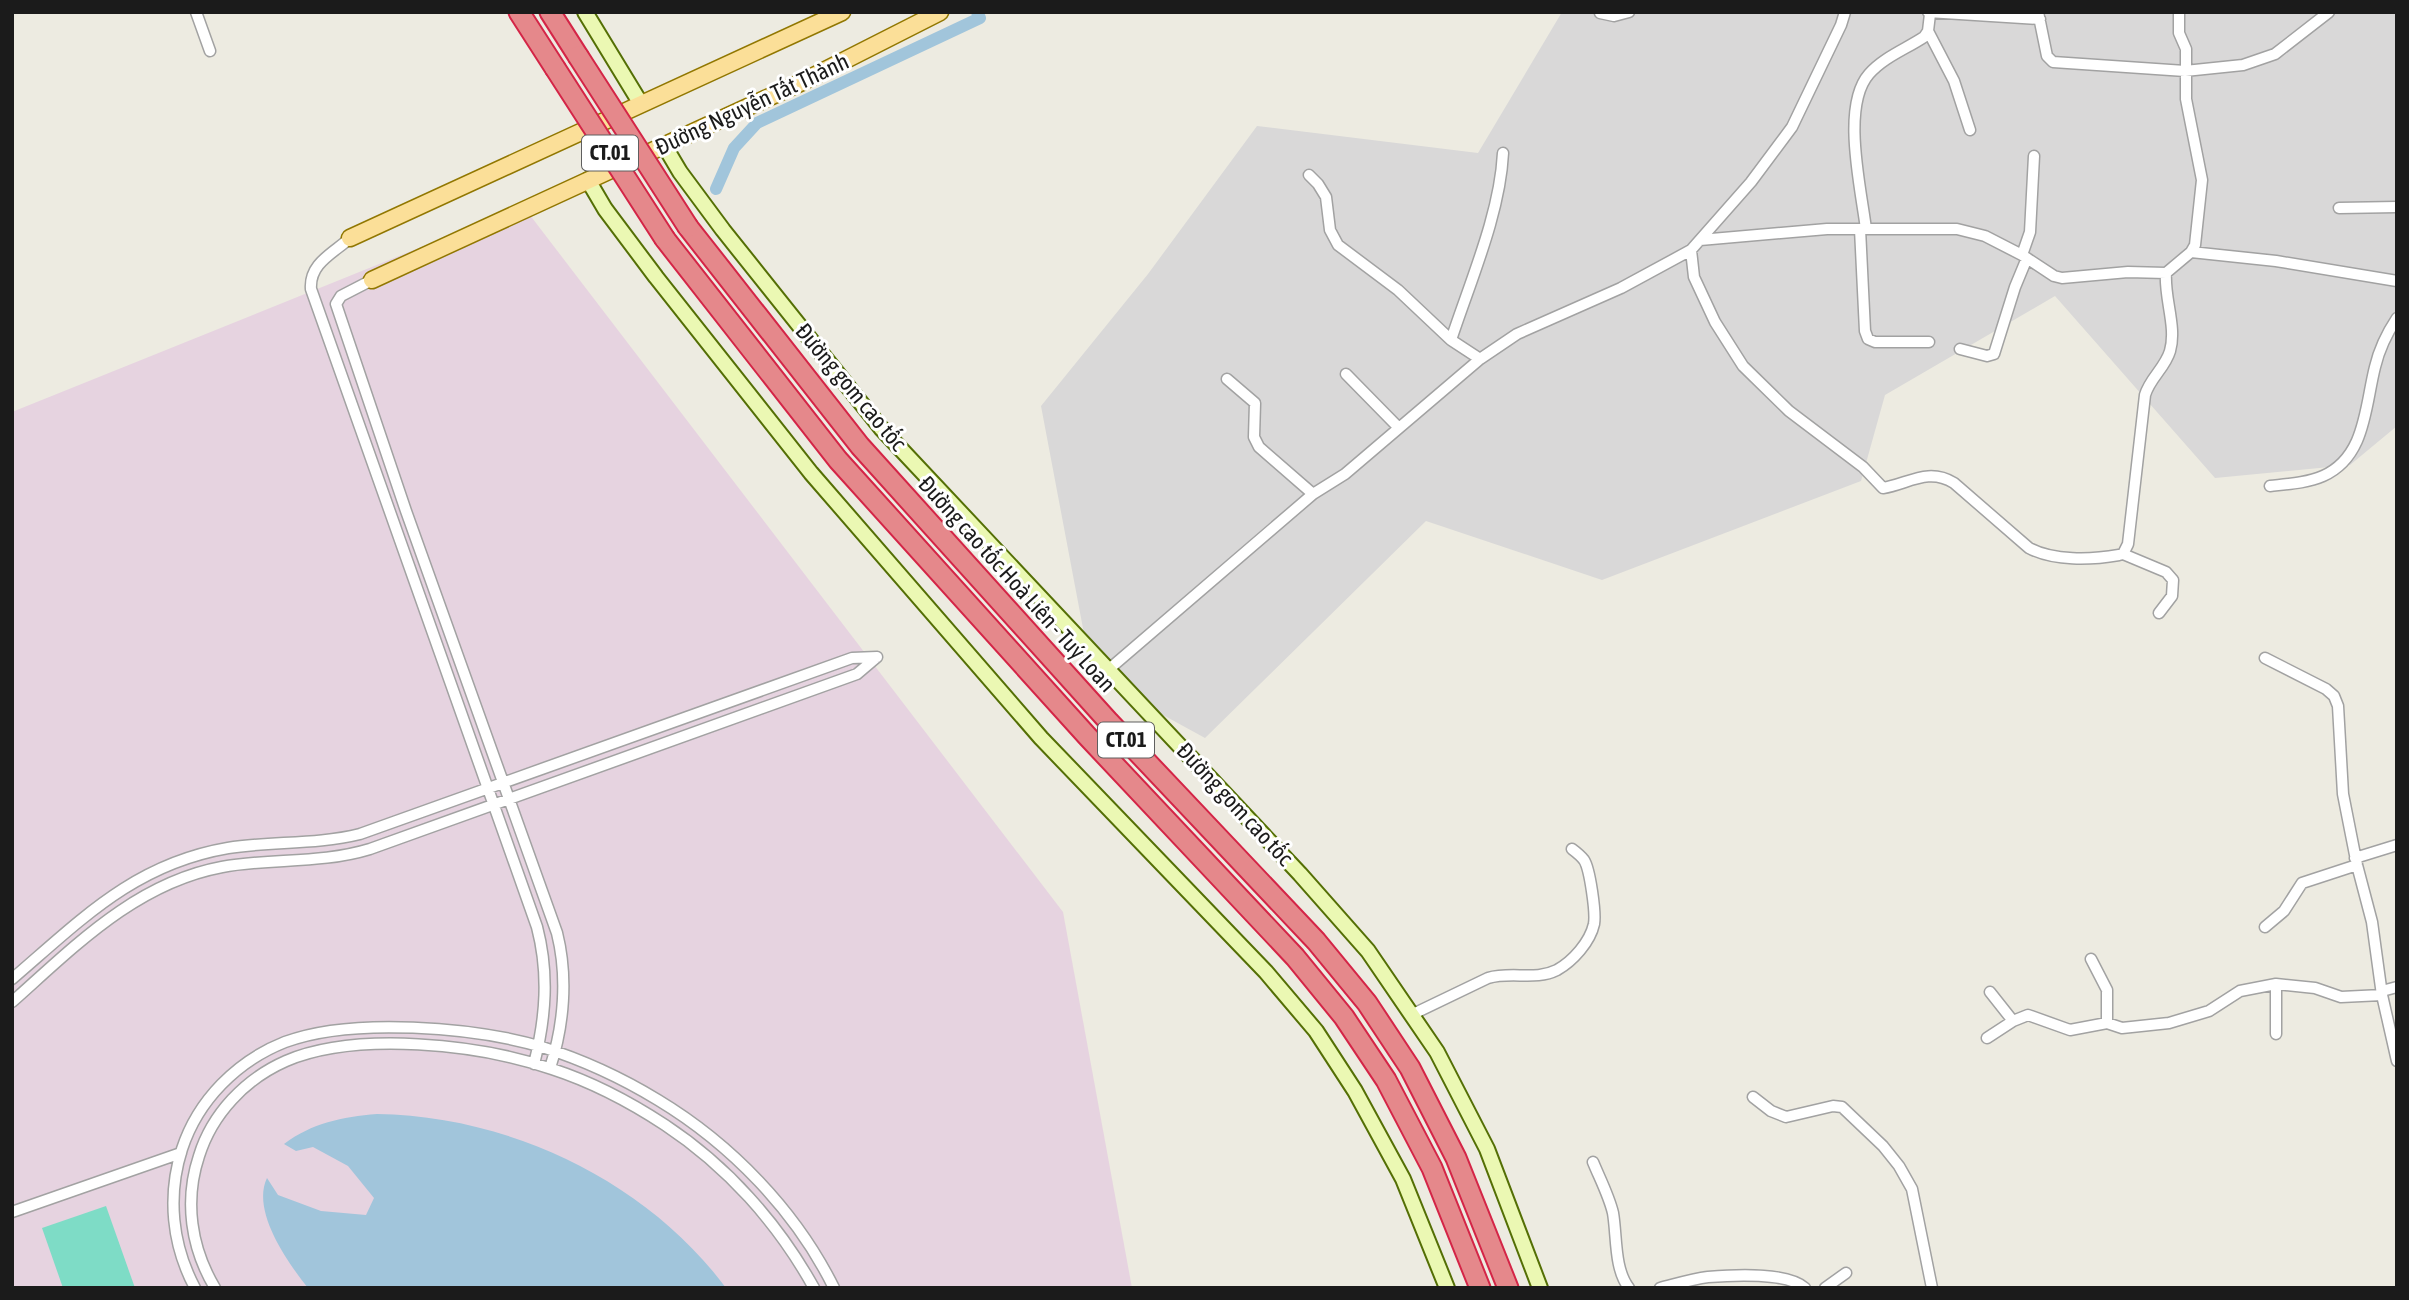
<svg xmlns="http://www.w3.org/2000/svg" width="2409" height="1300" font-family="'Asap Condensed',sans-serif">
  <style>
    .residential { fill: #d9d8d8 }
    .industrial { fill: #e6d3e0 }
    .pitch { fill: #7edcc6 }
    .water { fill: #a1c5db }
    .lines { fill: none; stroke-linecap: round; stroke-linejoin: round }
    .canal { stroke: #a1c5db; stroke-width: 12 }
    .minor-casing { stroke: #a2a2a2; stroke-width: 13 }
    .secondary-casing { stroke: #546f05; stroke-width: 18 }
    .primary-casing { stroke: #917701; stroke-width: 19 }
    .motorway-casing { stroke: #d42547; stroke-width: 23 }
    .minor { stroke: #fff; stroke-width: 10 }
    .secondary { stroke: #ebf8b3; stroke-width: 14 }
    .primary { stroke: #fbdf98; stroke-width: 16 }
    .motorway { stroke: #e5888b; stroke-width: 19 }
    .motorway-bridge-casing { stroke: #d42547; stroke-width: 23; stroke-linecap: butt }
    .motorway-bridge { stroke: #e5888b; stroke-width: 19 }
    .labels { text-anchor: middle; stroke-width: 6; stroke-linejoin: round; paint-order: stroke }
    .shield { fill: #fff; stroke: #5f5f5f; stroke-width: 2 }
    .shield-label { font-size: 21px; font-weight: bold; fill: #1b1b1b }
    .street-label { font-size: 23px; fill: #1b1b1b; stroke: #fff }
  </style>
  <rect width="100%" height="100%" fill="#edebe1"/>
  <!-- residential -->
  <path class="residential" d="M1562,12H2397V426L2350,465L2215,478L2055,296L1885,395L1861,481L1602,580L1426,521L1205,738L1092,676L1041,406L1148,274L1257,126L1478,153Z"/>
  <!-- industrial -->
  <path class="industrial" d="M523,206L1063,912L1132,1288H12V412Z"/>
  <!-- pitch -->
  <path class="pitch" d="M106,1206L135,1288H63L42,1228Z"/>
  <!-- water -->
  <path class="water" d="M377,1114C509,1116 646,1180 726,1288H308C288,1263 251,1211 267,1178L278,1195L321,1211L366,1215L374,1198L348,1166L313,1147L296,1151L284,1144C312,1123 342,1117 377,1114Z"/>
  <g class="lines">
    <!-- canal -->
    <path class="canal" d="M716,189L734,148L757,123L980,18L977,12"/>
    <!-- minor casing -->
    <g class="minor-casing">
      <path id="minor" d="M196,12L210,51
        M1928,12L2040,19
        M2038,12L2047,56L2053,62L2185,71L2243,65L2275,54L2329,12
        M1600,13L1614,16L1629,12
        M1928,31L1954,81L1970,130
        M1309,175L1318,184L1326,197L1330,230L1338,245L1398,290L1451,340L1480,359
        M2339,208L2397,207
        M1860,229L1865,331L1868,339L1875,342H1929
        M1866,229C1861,188 1841,106 1869,74C1884,57 1906,49 1924,37L1928,31L1930,14
        M350,238C334,253 309,263 311,289L537,927C549,973 546,1017 534,1064
        M1700,240L1827,229H1957L1985,236L2022,255L2054,276L2062,278L2128,272L2166,273L2191,252L2195,245L2202,180L2186,99V49L2179,33V12
        M1691,250L1694,277L1715,322L1743,366L1789,411L1863,467L1883,488C1908,484 1928,467 1954,483L2029,548C2054,561 2090,560 2119,555L2123,554L2128,544L2145,395C2150,378 2165,368 2170,351C2177,327 2164,298 2166,273
        M2191,252L2276,261L2397,281
        M2022,255L2030,232L2034,156
        M372,280L341,296L336,304L406,511L557,933C568,977 564,1025 550,1068
        M1451,340C1470,282 1500,214 1503,153
        M1960,349L1987,356L1994,354L2015,287L2027,258
        M1346,374L1399,428
        M1227,379L1255,403L1254,437L1259,447L1313,494
        M2270,486C2288,484 2307,483 2323,476C2366,457 2365,406 2375,367C2379,350 2387,333 2397,318
        M2123,554L2166,572L2173,580L2172,596L2159,613
        M2265,658L2326,689L2334,696L2338,706L2343,794L2357,865L2372,922L2382,995L2397,1061
        M1108,670L1313,494L1345,474L1480,359L1517,334L1621,288L1691,250L1751,182L1792,127L1841,25L1845,12
        M2355,858L2397,845
        M2265,927L2284,911L2302,883L2357,865
        M2091,959L2107,990V1023
        M12,979C81,920 134,864 228,848C272,841 316,845 360,834L852,658L877,657
        M2382,991L2397,987
        M1990,992L2013,1021
        M12,1002C75,946 136,883 222,867C271,858 321,864 370,849L857,674L877,657
        M1411,1015L1488,978C1512,971 1535,981 1557,970C1573,961 1590,942 1594,924C1596,913 1590,869 1584,860C1581,856 1576,852 1572,849
        M2276,1034V984
        M1987,1038L2013,1021L2028,1015L2070,1030L2107,1023L2122,1028L2169,1023L2209,1011L2240,991L2276,984L2315,988L2341,997L2382,995
        M1753,1097L1771,1111L1786,1117L1833,1106L1842,1107L1883,1146L1899,1166L1912,1189L1932,1288
        M1593,1162C1600,1179 1609,1196 1613,1213C1617,1236 1614,1269 1629,1288
        M12,1212L181,1153
        M195,1288C172,1245 167,1196 182,1149C198,1100 237,1061 285,1042C352,1017 474,1027 542,1047C583,1060 622,1078 658,1100C731,1144 796,1211 834,1288
        M215,1288C191,1248 184,1201 199,1156C212,1114 245,1079 286,1061C357,1031 479,1044 552,1069C592,1082 630,1102 665,1125C727,1166 778,1223 814,1288
        M1660,1288C1676,1284 1692,1279 1708,1277C1732,1275 1787,1272 1805,1288
        M1825,1288L1846,1273"/>
    </g>
    <!-- secondary casing -->
    <g class="secondary-casing">
      <path id="secondary" d="M585,12L641,104
        M664,145L680,172L723,230L881,428L1300,874L1368,951L1437,1052L1487,1149L1540,1288
        M588,180L605,209L656,277L811,473L1041,738L1266,972L1316,1031L1355,1091L1403,1179L1447,1288"/>
    </g>
    <!-- primary casing -->
    <g class="primary-casing">
      <path id="primary" d="M350,238L842,12
        M372,280L802,82L940,12"/>
    </g>
    <!-- motorway casing -->
    <g class="motorway-casing">
      <path id="motorway" d="M519,12L555,68
        M550,12L578,56
        M688,227L860,446L1109,722L1316,941L1367,1003L1410,1068L1456,1158L1508,1288
        M665,239L838,460L1088,737L1295,957L1344,1017L1386,1080L1432,1168L1480,1288"/>
    </g>
    <!-- minor -->
    <use href="#minor" class="minor"/>
    <!-- secondary -->
    <use href="#secondary" class="secondary"/>
    <!-- primary -->
    <use href="#primary" class="primary"/>
    <!-- motorway -->
    <use href="#motorway" class="motorway"/>
    <!-- motorway-bridge casing -->
    <g class="motorway-bridge-casing">
      <path id="motorway-bridge" d="M578,56L688,227
        M555,68L665,239"/>
    </g>
    <!-- motorway-bridge -->
    <use href="#motorway-bridge" class="motorway-bridge"/>
  </g>
  <g class="labels">
    <!-- shield labels -->
    <g class="shield">
      <rect x="582" y="135.5" width="56" height="35" rx="5"/>
      <rect x="1098" y="722.5" width="56" height="35" rx="5"/>
    </g>
    <g class="shield-label">
      <text x="610" y="160">CT.01</text>
      <text x="1126" y="747">CT.01</text>
    </g>
    <!-- street labels -->
    <g class="street-label">
      <text transform="translate(752 104) rotate(-25)" y="8">Đường Nguyễn Tất Thành</text>
      <text transform="translate(851 387) rotate(50)" y="8">Đường gom cao tốc</text>
      <text transform="translate(1017 584) rotate(48)" y="8">Đường cao tốc Hoà Liên - Tuý Loan</text>
      <text transform="translate(1235 804) rotate(47)" y="8">Đường gom cao tốc</text>
    </g>
  </g>
  <!-- border -->
  <rect width="2409" height="1300" fill="none" stroke="#1b1b1b" stroke-width="28"/>
</svg>
